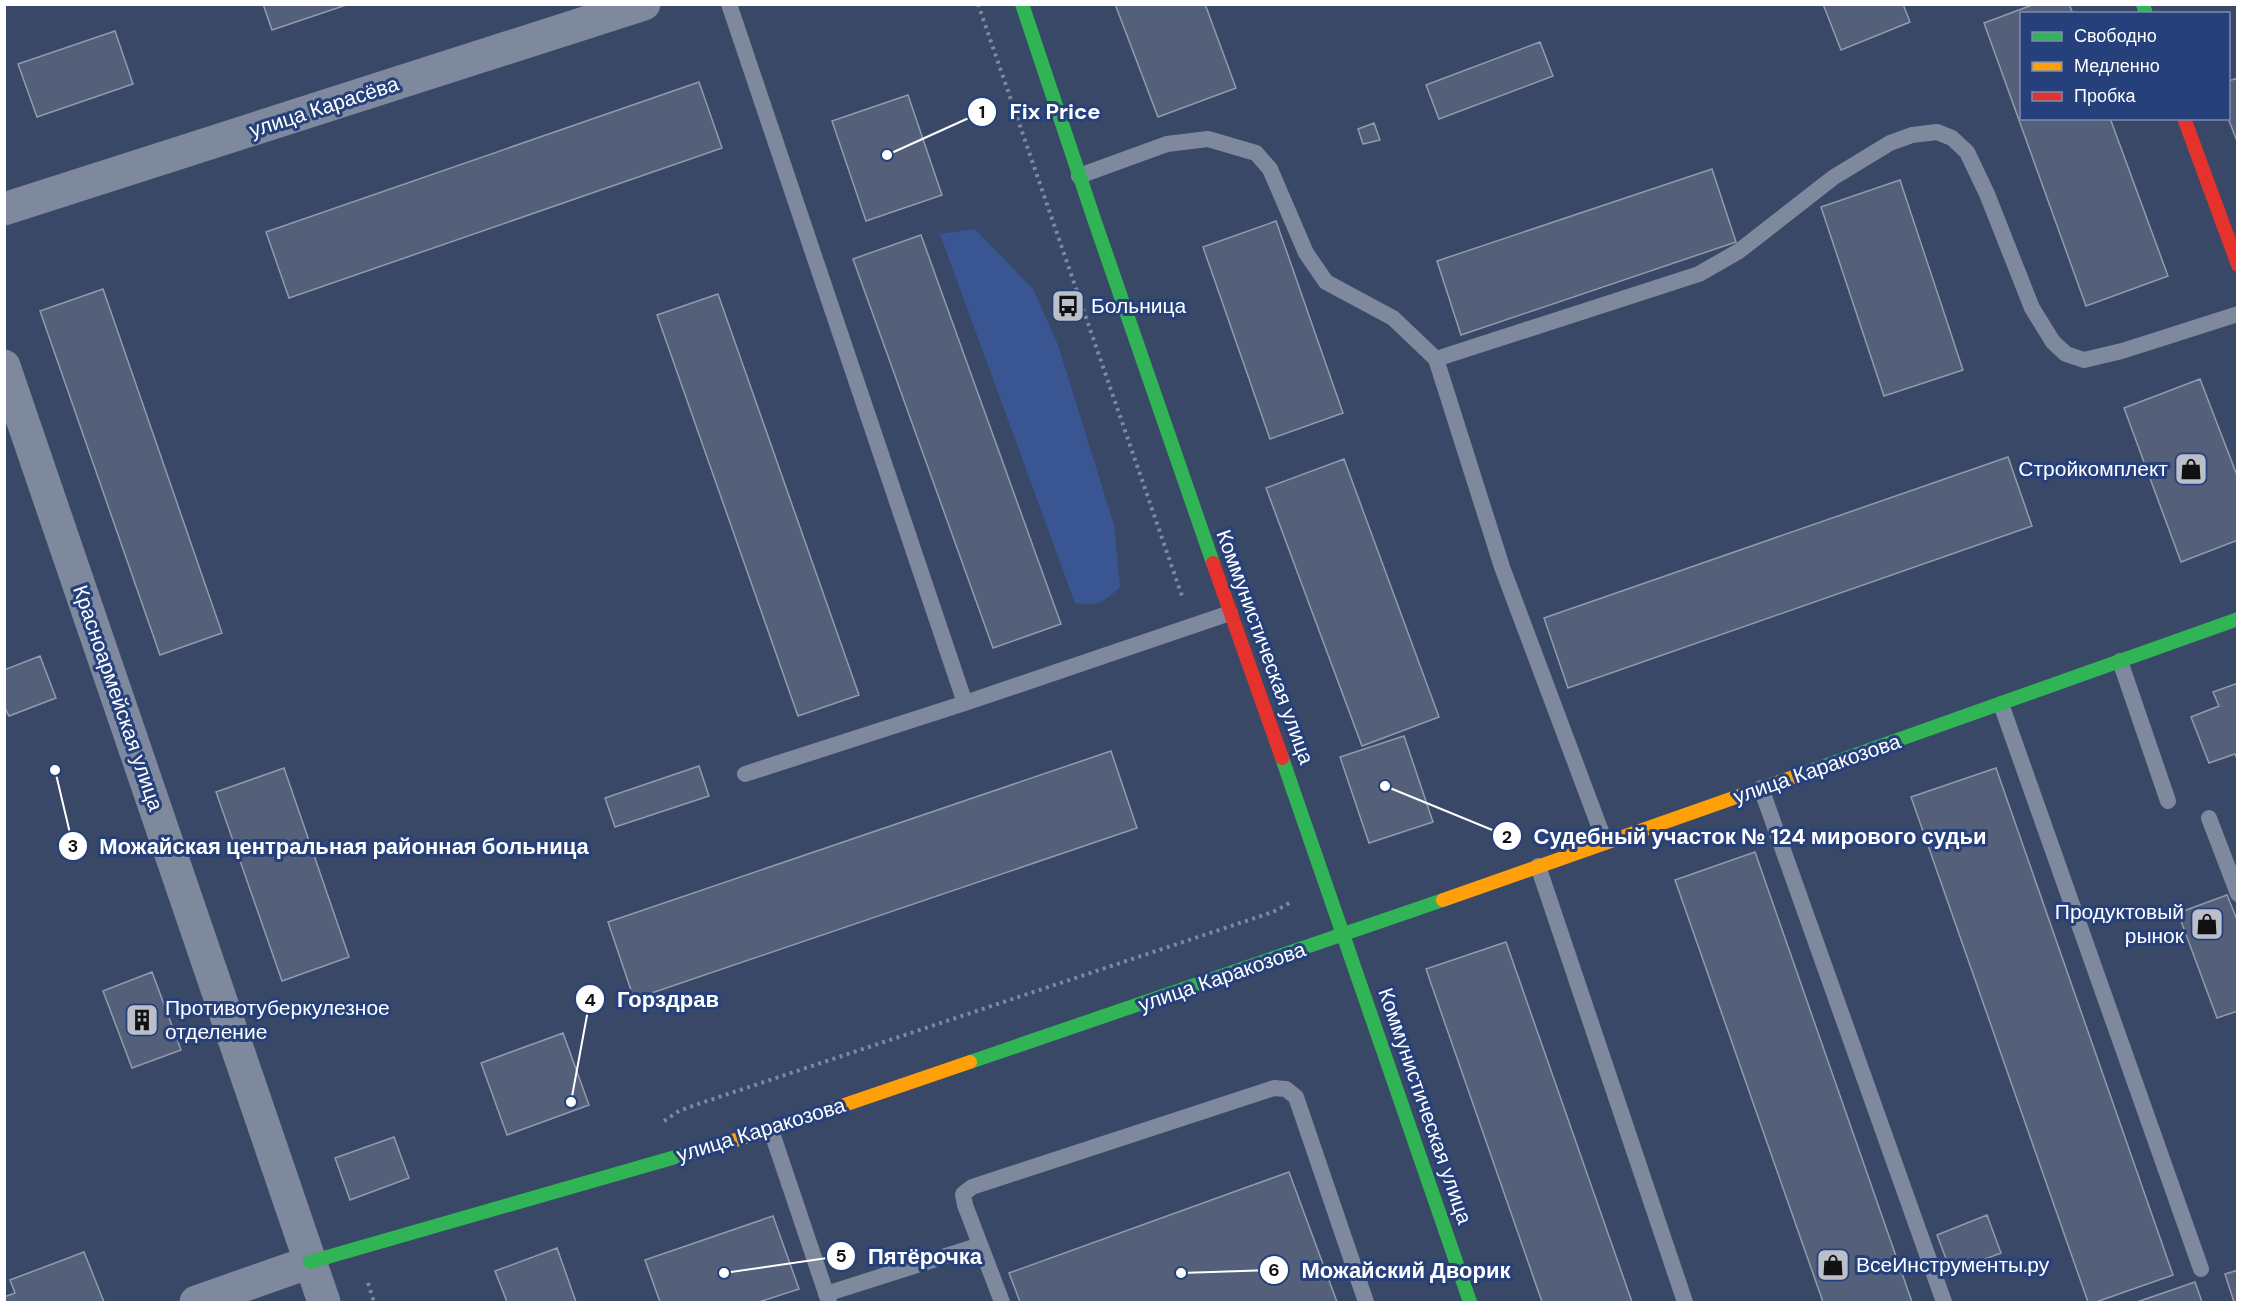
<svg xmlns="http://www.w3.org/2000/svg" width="2242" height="1307" font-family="'DM Sans',sans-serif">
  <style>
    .green { fill: #3a5692 }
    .building { fill: #546079; stroke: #929aad; stroke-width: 1.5 }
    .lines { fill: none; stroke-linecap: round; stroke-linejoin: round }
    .path { stroke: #7e899e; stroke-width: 4; stroke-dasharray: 3 4.5; stroke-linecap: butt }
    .lane { stroke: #7e899e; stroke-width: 16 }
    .street { stroke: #7e899e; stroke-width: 33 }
    .fast { stroke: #30b455; stroke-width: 14 }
    .slow { stroke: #ff9f0a; stroke-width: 14 }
    .jam { stroke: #e5322d; stroke-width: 14 }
    .labels { text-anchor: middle; stroke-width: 6; stroke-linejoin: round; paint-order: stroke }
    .street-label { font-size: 21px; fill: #fff; stroke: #26407b }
    .poi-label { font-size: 21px; fill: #fff; stroke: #26407b; text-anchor: start }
    .leader { fill: none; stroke: #fff; stroke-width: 2 }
    .callout-dot { fill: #fff; stroke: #26407b; stroke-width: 2 }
    .mark-label { font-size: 18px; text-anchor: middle; font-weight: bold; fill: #111 }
    .callout-label { font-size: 22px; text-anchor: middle; font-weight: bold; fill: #fff; stroke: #26407b; stroke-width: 6; stroke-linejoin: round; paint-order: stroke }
  </style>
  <rect width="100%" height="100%" fill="#3a4867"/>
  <!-- green -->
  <path class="green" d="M975,229L1033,289L1058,345L1114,525L1120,587C1104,602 1097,607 1075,603L940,234Z"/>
  <!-- building -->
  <path class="building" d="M263,4H349L272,30Z
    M1115,4H1205L1236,88L1158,117Z
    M1823,4H1903L1910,22L1841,50Z
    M2035,4H2069L2073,14H2022V118H2110L2168,276L2086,306L1984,23Z
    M115,31L133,84L37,117L18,64Z
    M1540,42L1553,76L1439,119L1426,85Z
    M2238,78V141H2237L2228,118V81Z
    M699,82L722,148L289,298L266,232Z
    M908,95L942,195L866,221L832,121Z
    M1374,123L1380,140L1363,144L1358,129Z
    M1712,169L1736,242L1461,335L1437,261Z
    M1900,180L1963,370L1884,396L1821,207Z
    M1276,221L1343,413L1270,439L1203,247Z
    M921,235L1061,624L993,648L853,259Z
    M103,289L222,633L160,655L40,311Z
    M718,294L859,695L798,716L657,315Z
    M2200,379L2238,478V540L2181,562L2124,408Z
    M2008,457L2032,526L1568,688L1544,618Z
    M1344,459L1439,717L1362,746L1266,488Z
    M40,656L56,698L9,716L4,706V670Z
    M2238,683V761L2235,754L2209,763L2191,717L2219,706L2213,692Z
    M1404,736L1433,822L1369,843L1340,757Z
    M1111,751L1137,828L634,999L608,922Z
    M699,766L709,796L615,827L605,798Z
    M284,768L349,957L282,981L216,792Z
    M1996,768L2173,1275L2096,1302H2088L1911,797Z
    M1755,852L1912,1302H1823L1675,880Z
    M2227,895L2238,922V1011L2217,1018L2178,913Z
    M1506,942L1632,1302H1542L1426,969Z
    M152,972L181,1050L132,1068L103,991Z
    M563,1033L589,1105L507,1135L481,1063Z
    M394,1137L409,1178L350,1200L335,1158Z
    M1289,1172L1337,1302H1020L1009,1273Z
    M1987,1215L2001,1253L1951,1272L1937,1235Z
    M773,1216L799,1289L759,1302H660L645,1260Z
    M557,1248L576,1302H507L495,1271Z
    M84,1252L104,1302H4V1297L15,1293L10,1280Z
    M2238,1270V1302H2234L2225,1274Z
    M2195,1282L2202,1302H2137Z"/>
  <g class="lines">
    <!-- path -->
    <path class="path" d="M978,4L1183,599
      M664,1121L679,1111L701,1103L1273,912L1293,901
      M368,1283L374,1302"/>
    <!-- lane -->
    <path class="lane" d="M729,4L965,703
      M1079,176L1167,144L1208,139L1256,153L1270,169L1306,253L1326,282L1393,318L1436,359L1502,567L1605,842
      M1436,359L1699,274L1739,251L1834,177L1890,143L1912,135L1937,132L1952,138L1967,152L1987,194L2032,308L2053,342L2066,354L2084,360L2122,351L2238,314
      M2120,661L2168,801
      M2001,704L2201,1269
      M745,774L965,703L1230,613
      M1761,788L1944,1302
      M2209,818L2238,894
      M1538,866L1685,1302
      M771,1130L829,1302
      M826,1294L980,1245
      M1002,1302L965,1205L963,1194L972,1187L1274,1088L1286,1089L1296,1097L1366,1302"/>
    <!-- street -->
    <path class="street" d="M4,209L644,4
      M4,366L324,1302
      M196,1302L310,1262"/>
    <!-- fast -->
    <path class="fast" d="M1022,4L1094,219L1213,563
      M2143,4L2146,14
      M1282,758L1470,1302
      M1799,775L2238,619
      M970,1062L1443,900
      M310,1262L693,1152"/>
    <!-- slow -->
    <path class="slow" d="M1443,900L1799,775
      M693,1152L771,1130L970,1062"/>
    <!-- jam -->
    <path class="jam" d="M2184,118L2238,265
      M1213,563L1282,758"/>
  </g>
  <!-- icons -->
  <defs>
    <g id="bus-square" transform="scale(1.725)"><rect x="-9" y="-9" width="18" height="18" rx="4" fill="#babfca" stroke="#26407b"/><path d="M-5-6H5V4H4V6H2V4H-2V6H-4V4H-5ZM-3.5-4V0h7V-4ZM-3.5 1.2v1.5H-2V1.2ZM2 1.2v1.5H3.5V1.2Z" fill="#111"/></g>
    <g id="shop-square" transform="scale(1.725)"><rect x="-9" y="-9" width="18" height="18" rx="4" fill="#babfca" stroke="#26407b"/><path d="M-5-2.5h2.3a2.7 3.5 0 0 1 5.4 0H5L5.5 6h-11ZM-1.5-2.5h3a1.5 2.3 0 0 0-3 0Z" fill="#111"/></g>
    <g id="building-square" transform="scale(1.725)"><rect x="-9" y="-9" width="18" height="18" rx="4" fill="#babfca" stroke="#26407b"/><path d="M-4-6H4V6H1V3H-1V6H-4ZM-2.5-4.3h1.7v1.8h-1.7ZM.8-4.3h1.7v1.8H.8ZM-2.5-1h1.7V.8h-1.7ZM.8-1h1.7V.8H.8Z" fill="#111"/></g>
  </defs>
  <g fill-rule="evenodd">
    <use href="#bus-square" x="1068" y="306"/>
    <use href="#shop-square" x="2191" y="469"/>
    <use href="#shop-square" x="2207" y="924"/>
    <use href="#building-square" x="142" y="1020"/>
    <use href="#shop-square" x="1833" y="1265"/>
  </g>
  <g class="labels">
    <!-- street labels -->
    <g class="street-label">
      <text transform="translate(324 107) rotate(-18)" y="7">улица Карасёва</text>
      <text transform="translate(1265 647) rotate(70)" y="7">Коммунистическая улица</text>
      <text transform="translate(118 698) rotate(71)" y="7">Красноармейская улица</text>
      <text transform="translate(1817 769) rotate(-19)" y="7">улица Каракозова</text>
      <text transform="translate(1222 977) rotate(-19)" y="7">улица Каракозова</text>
      <text transform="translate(1425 1106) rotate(71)" y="7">Коммунистическая улица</text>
      <text transform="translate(761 1130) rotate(-17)" y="7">улица Каракозова</text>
    </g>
    <!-- poi labels -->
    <g class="poi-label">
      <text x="1091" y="313">Больница</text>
      <text x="2168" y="476" text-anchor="end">Стройкомплект</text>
      <text x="2184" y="919" text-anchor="end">Продуктовый<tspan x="2184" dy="24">рынок</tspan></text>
      <text x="165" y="1015">Противотуберкулезное<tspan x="165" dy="24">отделение</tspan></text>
      <text x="1856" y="1272">ВсеИнструменты.ру</text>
    </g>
  </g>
  <!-- callouts -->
  <path class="leader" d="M887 155L982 112M1385 786L1507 836M55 770L73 846M571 1102L590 999M724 1273L841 1256M1181 1273L1274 1270"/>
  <g class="callout-dot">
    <circle cx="887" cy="155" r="6"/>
    <circle cx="1385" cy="786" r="6"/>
    <circle cx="55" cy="770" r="6"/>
    <circle cx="571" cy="1102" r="6"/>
    <circle cx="724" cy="1273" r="6"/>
    <circle cx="1181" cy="1273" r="6"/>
    <circle cx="982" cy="112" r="15"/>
    <circle cx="1507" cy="836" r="15"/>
    <circle cx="73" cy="846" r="15"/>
    <circle cx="590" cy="999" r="15"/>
    <circle cx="841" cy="1256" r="15"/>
    <circle cx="1274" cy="1270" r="15"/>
  </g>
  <g class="mark-label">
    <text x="982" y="118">1</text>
    <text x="1507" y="843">2</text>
    <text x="73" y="852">3</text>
    <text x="590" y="1006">4</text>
    <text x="841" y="1262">5</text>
    <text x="1274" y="1276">6</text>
  </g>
  <g class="callout-label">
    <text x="1055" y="119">Fix Price</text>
    <text x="1760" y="844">Судебный участок № 124 мирового судьи</text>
    <text x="344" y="854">Можайская центральная районная больница</text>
    <text x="668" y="1007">Горздрав</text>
    <text x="925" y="1264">Пятёрочка</text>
    <text x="1406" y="1278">Можайский Дворик</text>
  </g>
  <!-- border -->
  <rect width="2242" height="1307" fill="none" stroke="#ffffff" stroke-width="12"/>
  <!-- legend -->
  <rect x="2020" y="12" width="210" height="108" fill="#26407b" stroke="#7d8cb0" stroke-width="1.5"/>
  <rect x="2032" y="32" width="30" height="9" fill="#30b455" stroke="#7d8cb0" stroke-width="1.5"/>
  <text x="2074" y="42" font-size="18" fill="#ffffff">Свободно</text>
  <rect x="2032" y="62" width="30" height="9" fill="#ff9f0a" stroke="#7d8cb0" stroke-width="1.5"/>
  <text x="2074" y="72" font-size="18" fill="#ffffff">Медленно</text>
  <rect x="2032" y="92" width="30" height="9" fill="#e5322d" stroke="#7d8cb0" stroke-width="1.5"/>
  <text x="2074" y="102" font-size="18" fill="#ffffff">Пробка</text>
</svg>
